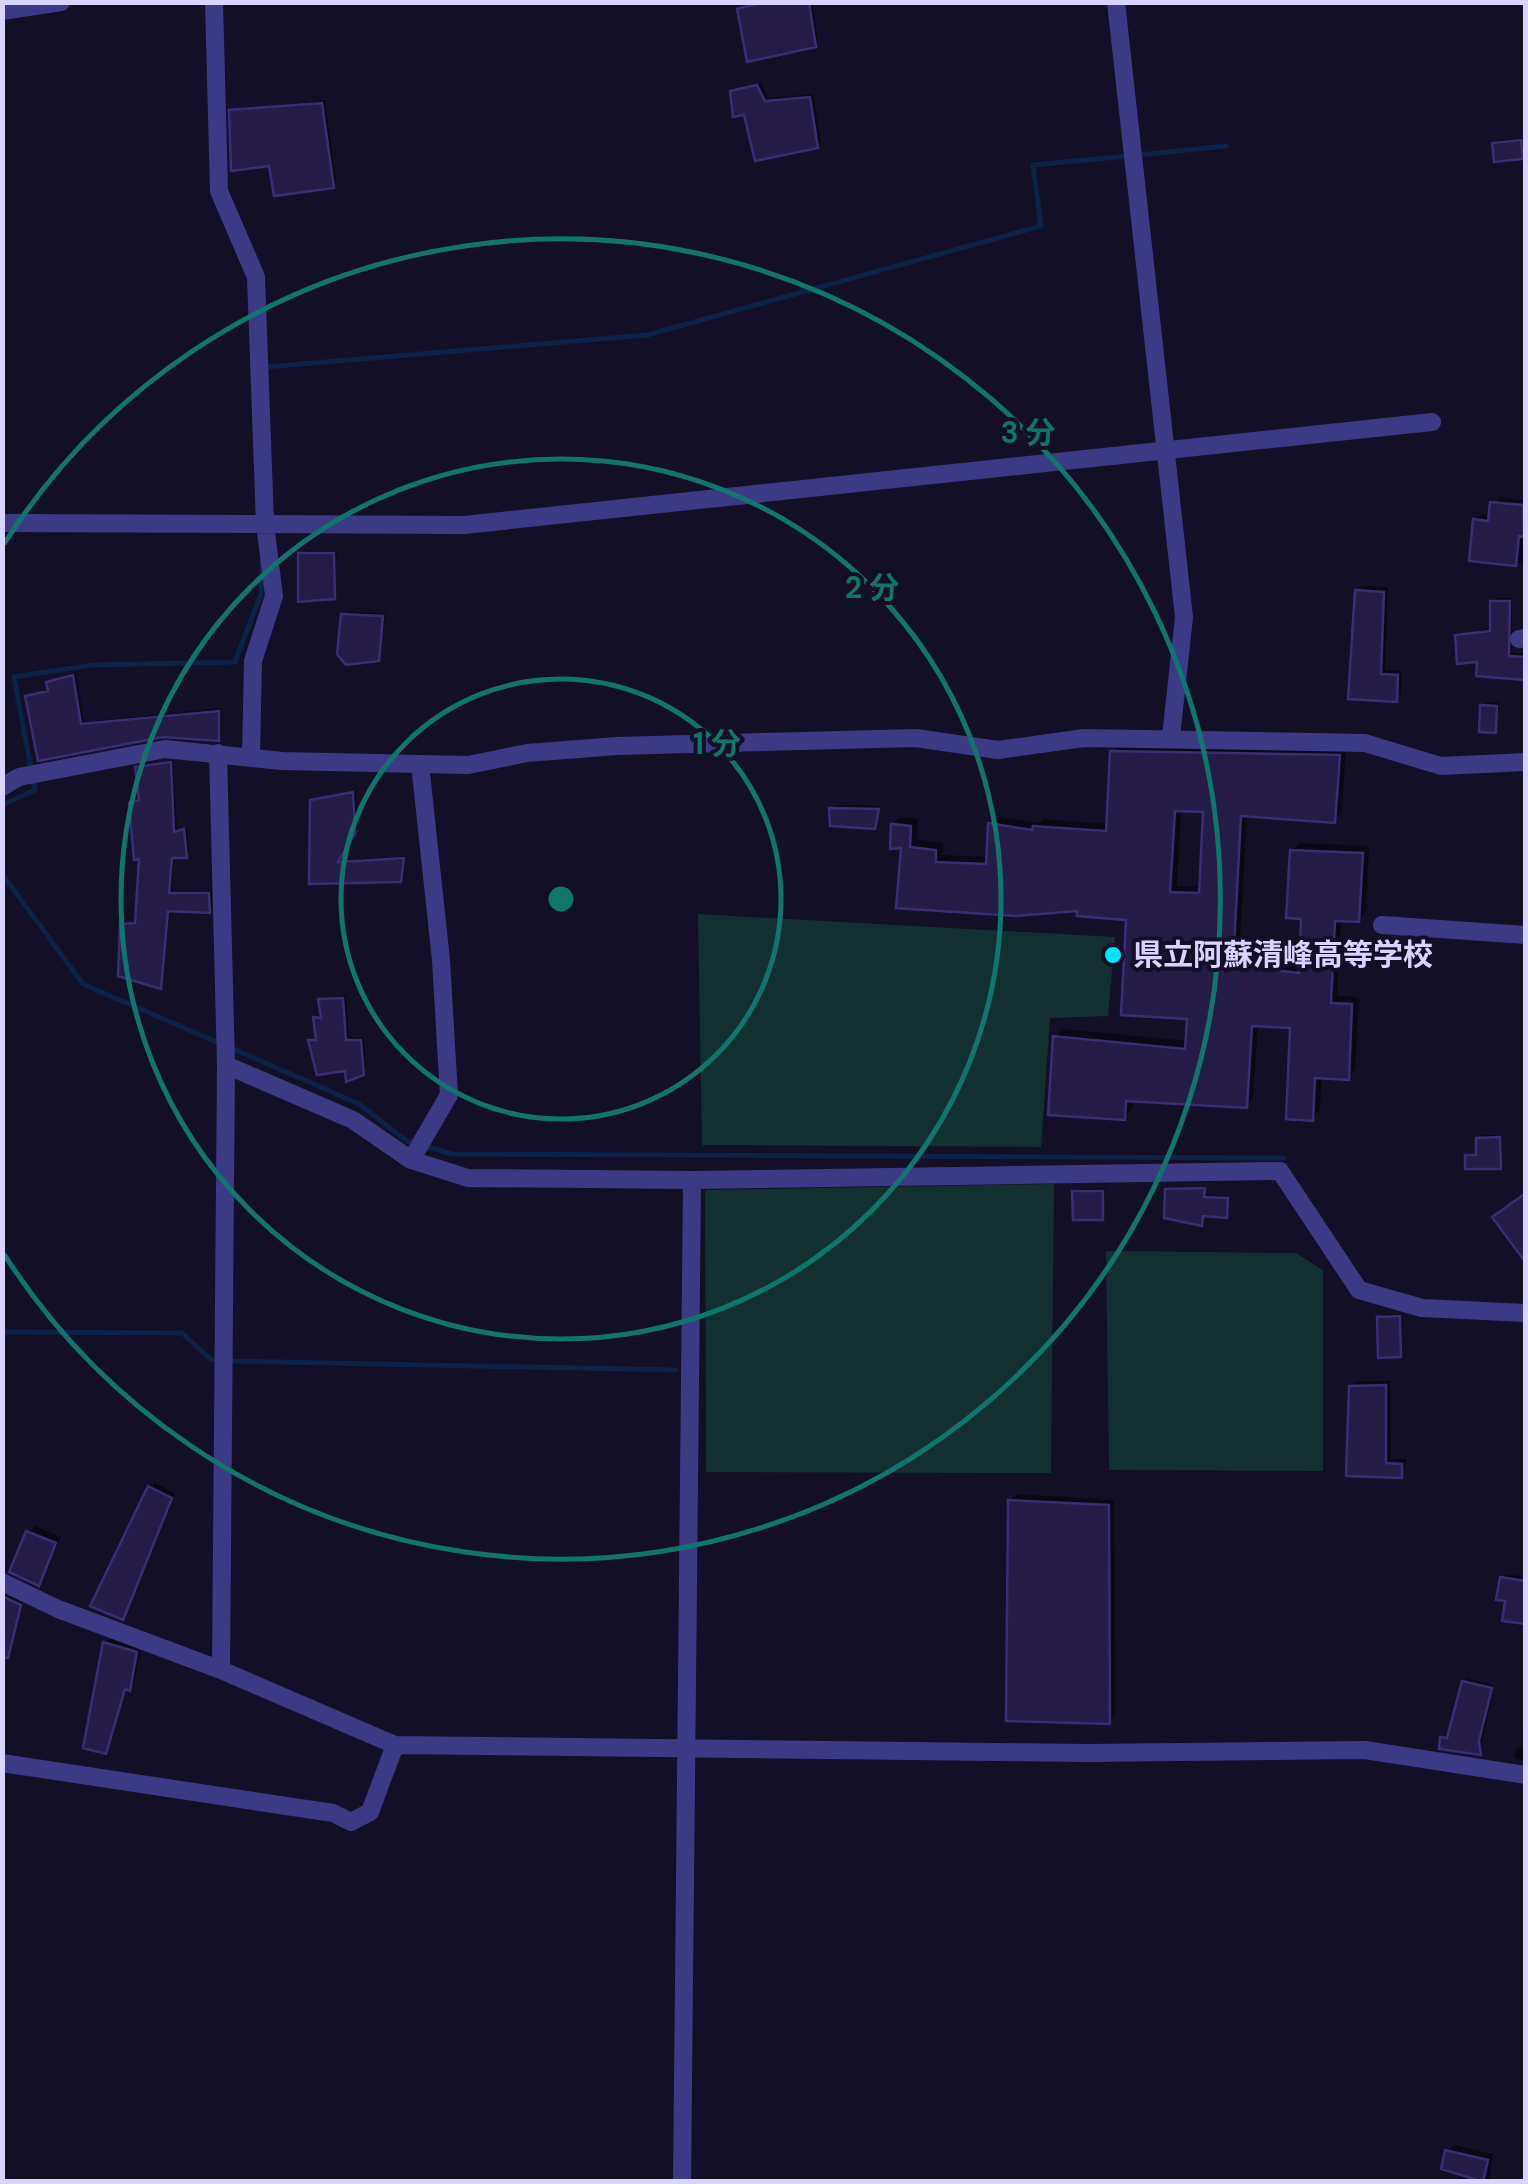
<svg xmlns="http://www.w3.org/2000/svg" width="1528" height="2184" font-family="'DM Sans','Noto Sans JP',sans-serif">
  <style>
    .green { fill: #12302f }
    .shadow { fill: #0007; fill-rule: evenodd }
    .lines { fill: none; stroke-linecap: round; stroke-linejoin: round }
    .stream { stroke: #0c2248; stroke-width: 5 }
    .building { fill: #241b47; stroke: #3b2d73; stroke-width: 2.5; fill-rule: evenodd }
    .minor { stroke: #3d3a85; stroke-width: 18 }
    .ring { fill: none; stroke: #0f766e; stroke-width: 5 }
    .poi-dot { fill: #00e5ff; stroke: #130f26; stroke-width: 4 }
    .labels { text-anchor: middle; stroke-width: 8; stroke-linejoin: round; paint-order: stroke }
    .poi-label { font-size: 30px; font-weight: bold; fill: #d9d4ff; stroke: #130f26; text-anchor: start }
    .centre { fill: #0f766e; stroke: #130f26; stroke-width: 5 }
    .ring-label { font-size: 30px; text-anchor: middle; font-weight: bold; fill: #0f766e; stroke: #130f26; stroke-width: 8; stroke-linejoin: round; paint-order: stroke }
  </style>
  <rect width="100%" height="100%" fill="#130f26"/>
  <!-- green -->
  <path class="green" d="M698,914L1115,937L1108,1016L1050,1018L1041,1147L702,1145Z
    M1054,1184L1051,1473L706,1472L705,1190Z
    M1106,1251L1296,1253L1323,1270V1471L1109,1470Z"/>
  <!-- shadow -->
  <path class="shadow" d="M758,2H812L818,41L815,45L740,10Z
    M761,83L769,98L813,94L821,142L817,146L746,112L733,92Z
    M325,100L336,182L333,185L271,163L232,110Z
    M1524,138L1522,157L1495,144L1499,140Z
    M1499,497L1526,500V564L1472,559L1475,520L1482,514L1491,515Z
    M305,550L337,551L333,596L301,554Z
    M1363,586L1388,587L1385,670L1402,671L1401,694L1396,699L1351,697L1358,592Z
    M1496,598H1512V653L1526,654V676L1457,636L1492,628Z
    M348,612L386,613L378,658L344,616Z
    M76,673L84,722L222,708V735L218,738L163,734L40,758L28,697L50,689L53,679Z
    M1486,702L1500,703L1495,730L1483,706Z
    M1120,744L1346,748L1342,813L1334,820L1247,814L1239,958L1302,966L1304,916L1292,851L1300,843L1369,846L1366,912L1358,920L1341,919L1337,996L1359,997L1355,1069L1348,1077L1322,1076L1320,1110L1312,1118L1293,1026L1258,1024L1253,1098L1246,1106L1133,1099L1132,1109L1124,1117L1055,1037L1063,1029L1188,1041L1189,1017L1129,918L1080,908L1016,914L903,846L893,825L901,817L918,819L917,840L943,843L942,855L989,857L991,825L999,817L1039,823L1043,819L1109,824L1113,752ZM1181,809L1206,810L1202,886H1177Z
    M173,760L177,830L187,827L189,852L174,856L172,890L212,891V907L170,909L161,986L122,925L137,920L142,857L132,804L141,799L138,768Z
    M356,790L357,828L338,860L406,856L404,876L400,880L312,882L313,801Z
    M835,805L881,806L878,823L874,827L832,809Z
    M346,995L349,1037H364L366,1069L362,1073L347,1068L311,1040L318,1037L316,1018L323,1015L321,1000Z
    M1482,1135H1503L1500,1166L1467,1156L1478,1152Z
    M1206,1186V1195L1229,1196L1228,1213L1204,1214L1202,1223L1168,1190Z
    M1106,1188L1102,1218L1075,1192L1078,1189Z
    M1383,1314H1403L1400,1355L1379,1318Z
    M1357,1381H1390L1391,1459H1407L1401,1475L1349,1474L1351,1387Z
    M155,1483L175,1493L122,1617L150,1488Z
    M1016,1494L1114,1500L1115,1715L1109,1721L1010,1501Z
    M35,1526L61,1537L39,1583L29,1532Z
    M1507,1574L1526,1577V1623L1508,1599L1503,1578Z
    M2,1593L23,1602L8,1652L2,1650Z
    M110,1638L141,1647L134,1683L127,1687L105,1751V1643Z
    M1467,1678L1494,1685L1480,1753L1443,1738L1451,1735Z
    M1525,1708H1526V1761L1515,1758L1516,1749L1522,1746Z
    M1454,2145L1493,2154L1489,2182H1459L1461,2174L1448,2151Z"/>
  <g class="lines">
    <!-- stream -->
    <path class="stream" d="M1139,155L1226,146
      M265,367L647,335L1041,226L1033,165L1128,156
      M2,805L35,790L14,677L92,665L235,662L261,594L262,562
      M2,874L83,984L219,1043
      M229,1047L359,1104L407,1141L452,1154L1284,1158
      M2,1332L182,1333L210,1359L219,1360
      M230,1361L676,1370"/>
  </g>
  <!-- building -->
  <path class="building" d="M764,2H809L816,47L747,62L737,9Z
    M757,85L765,101L810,97L818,148L755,161L744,115L733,117L730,91Z
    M322,103L334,188L274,196L269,166L231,171L229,110Z
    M1521,140L1523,159L1494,162L1492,143Z
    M1490,502L1523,505L1524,537L1519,536L1516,566L1469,561L1473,519L1488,521Z
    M298,553H334L335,599L298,602Z
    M1355,590L1384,592L1381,674L1398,675L1397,702L1348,699Z
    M1490,601H1510L1509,656L1526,657V680L1476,676L1477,662L1457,664L1455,635L1490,631Z
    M341,614L383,616L379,661L346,665L337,654Z
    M73,675L81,724L219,711V741L163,737L38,761L25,696L48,691L46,682Z
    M1480,705L1497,706L1496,733L1479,732Z
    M1110,751L1340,755L1335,823L1241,816L1233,965L1299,973L1301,919L1286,918L1290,850L1363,853L1359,922L1335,921L1331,1003L1352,1004L1349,1080L1315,1078L1313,1121L1286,1119L1290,1028L1252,1026L1247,1108L1126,1101L1125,1120L1048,1115L1053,1036L1185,1049L1187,1019L1121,1015L1126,920L1077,916V911L1016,916L896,908L901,848L890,849L891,824L911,826L910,847L936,850V862L986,864L988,823L1032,830L1033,826L1106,831ZM1175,811L1203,812L1199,893L1170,892Z
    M171,762L174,832L184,829L187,858H172L169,893H209L210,913L168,911L161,989L118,976L120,924L135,923L139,859L134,860L129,803L139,800L135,767Z
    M353,792L355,834L338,862L404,858L401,882L309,884L310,800Z
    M829,808L879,809L875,829L830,826Z
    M343,998L346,1040H361L364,1075L346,1082L345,1071L317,1075L308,1040H316L313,1017L321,1018L318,999Z
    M1500,1137L1501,1169H1465V1155H1476V1138Z
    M1205,1188L1204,1197L1228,1198L1227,1218L1203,1216L1202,1226L1164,1218L1165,1189Z
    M1072,1191H1103V1220H1073Z
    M1526,1193V1263L1492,1217Z
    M1400,1316L1401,1357L1378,1358L1377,1317Z
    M1386,1385V1463L1402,1464V1478L1346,1476L1349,1386Z
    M148,1486L172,1498L123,1620L90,1606Z
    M1008,1500L1109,1505L1110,1724L1006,1721Z
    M26,1531L56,1543L39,1586L9,1572Z
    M1500,1577L1526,1581V1624L1502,1621L1505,1601L1496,1600Z
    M2,1596L21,1605L8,1658H2Z
    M103,1642L137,1652L130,1691L125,1689L106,1754L83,1748Z
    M1462,1681L1492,1688L1479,1741L1481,1755L1439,1749L1440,1737L1447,1738Z
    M1445,2150L1488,2160L1483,2182L1441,2169Z"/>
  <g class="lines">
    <!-- minor -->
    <path class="minor" d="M214,2L219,191L256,277L265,524L274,596L253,661L251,757
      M1116,2L1184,617L1171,737
      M2,11L61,2
      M2,523L464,525L1432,422
      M1519,639L1526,638
      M218,753L226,1065L221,1670
      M2,787L19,777L165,749L282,761L468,765L527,753L617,746L916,738L998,750L1084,738L1365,743L1441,766L1526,762
      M1382,925L1526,935
      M226,1065L353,1120L411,1160L468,1178L692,1180L682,2182
      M411,1160L449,1095L441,960L420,764
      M692,1180L1280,1171L1359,1290L1422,1308L1526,1313
      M2,1582L58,1609L221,1670L395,1745L1089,1753L1365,1750L1526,1775
      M2,1763L333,1813L351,1822L370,1812L395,1745"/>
  </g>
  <!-- distance rings -->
  <g class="ring">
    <circle cx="561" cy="899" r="220"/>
    <circle cx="561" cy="899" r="440"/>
    <path d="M4 544A660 660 0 1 1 4 1254"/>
  </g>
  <!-- markers -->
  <circle class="poi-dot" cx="1113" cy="955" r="10"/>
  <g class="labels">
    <!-- poi labels -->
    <g class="poi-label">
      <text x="1133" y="965">県立阿蘇清峰高等学校</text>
    </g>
  </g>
  <circle cx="561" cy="899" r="15" class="centre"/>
  <g class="ring-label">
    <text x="1028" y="443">3 分</text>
    <text x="872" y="598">2 分</text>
    <text x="717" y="754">1 分</text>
  </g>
  <!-- border -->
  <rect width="1528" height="2184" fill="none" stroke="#d9d4ff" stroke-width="10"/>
</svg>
